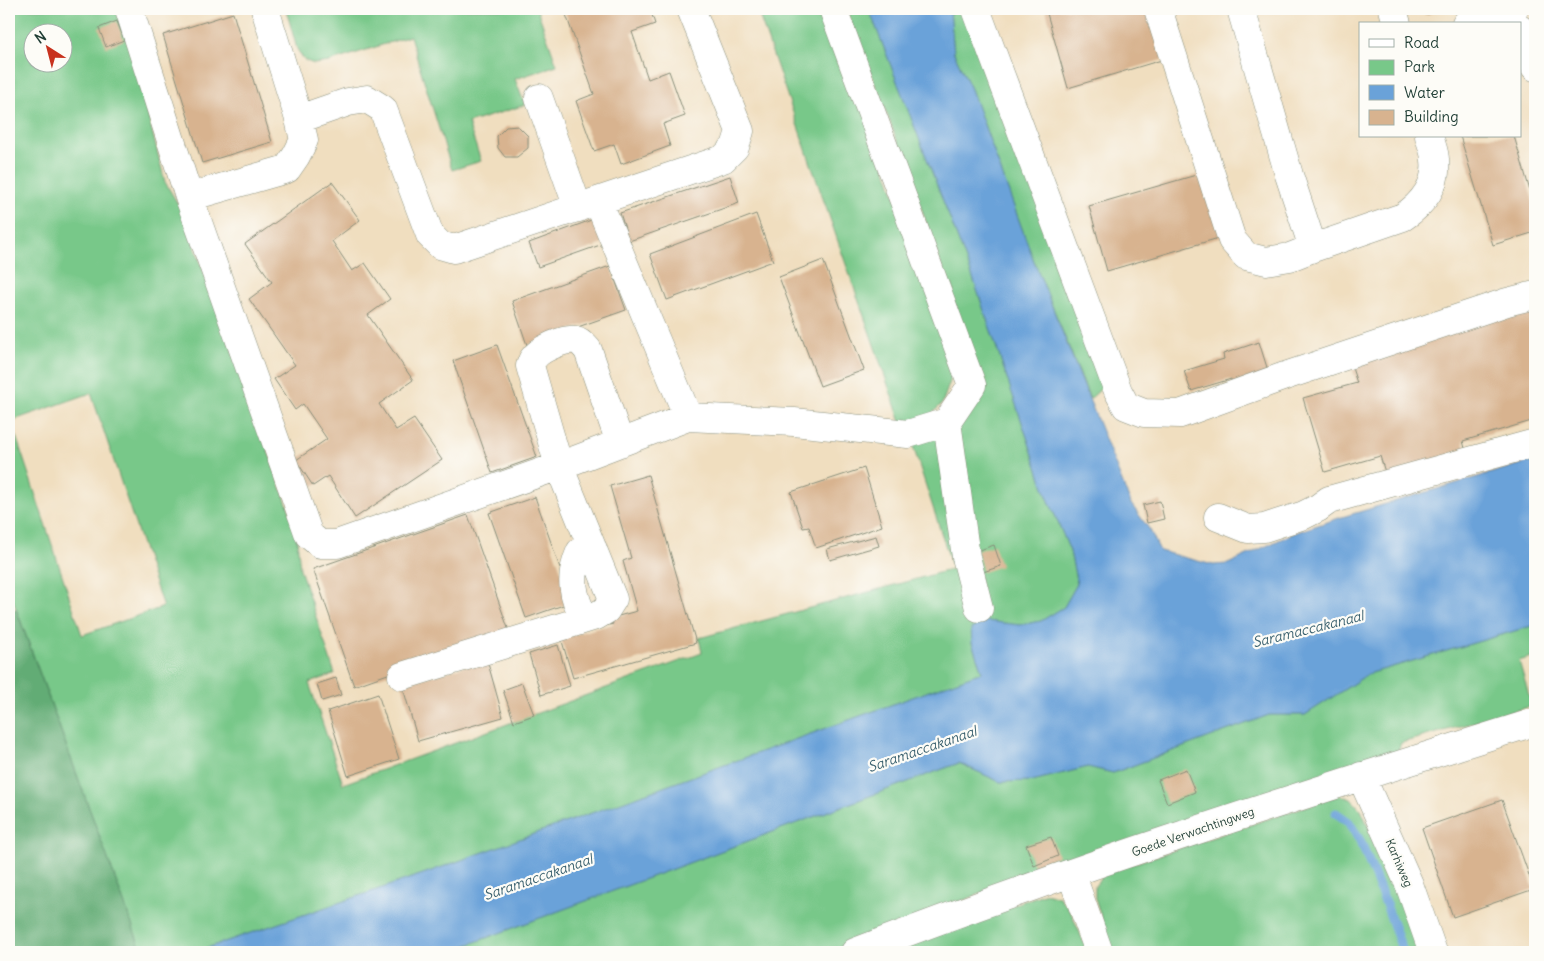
<svg xmlns="http://www.w3.org/2000/svg" width="1544" height="961" font-family="Delius,sans-serif">
  <style>
    .green { fill: #78c889; stroke: #4c825e; fill-rule: evenodd }
    .forest { fill: #62ac75; stroke: #407454 }
    .water { fill: #6aa2d9; stroke: #447086 }
    .lines { fill: none; stroke-linecap: round; stroke-linejoin: round }
    .stream { stroke: #6aa2d9; stroke-width: 9 }
    .building { fill: #d8b38f }
    .minor-casing { stroke: #888e7a; stroke-width: 29 }
    .minor { stroke: #fff; stroke-width: 28 }
    .labels { text-anchor: middle; stroke-width: 4.5; stroke-linejoin: round; paint-order: stroke }
    .street-label { font-size: 12px; fill: #1f3d34; stroke: #fdfcf7 }
    .water-label { font-size: 14px; font-style: italic; fill: #39606e; stroke: #fdfcf7 }
  </style>
  <rect width="100%" height="100%" fill="#fdfcf7"/>
  <filter id="ink" filterUnits="userSpaceOnUse"><feTurbulence type="fractalNoise" baseFrequency=".02" numOctaves="2"/><feDisplacementMap in="SourceGraphic" scale="10" xChannelSelector="R" yChannelSelector="G"/><feConvolveMatrix kernelMatrix="1 2 1 2 8 2 1 2 1" color-interpolation-filters="sRGB"/></filter>
  <filter id="wash" filterUnits="userSpaceOnUse"><feTurbulence type="fractalNoise" baseFrequency=".0096" numOctaves="4" result="noise"/><feDisplacementMap in="SourceGraphic" scale="20" xChannelSelector="R" yChannelSelector="G"/><feGaussianBlur stdDeviation="1.12" result="paint"/><feColorMatrix in="noise" values="0 0 0 0 0 0 0 0 0 0 0 0 0 0 0 0 0 1.4 0 .05"/><feComposite in="paint" operator="in"/></filter>
  <g filter="url(#wash)">
    <rect width="100%" height="100%" fill="#f0debf"/>
    <!-- green -->
    <path class="green" d="M9,9H121L165,182L182,211L296,529L300,569L335,674L309,683L343,784L702,653L699,638L953,569L912,443L967,414L985,394L907,166L846,9H869L973,278L1047,496L1070,551L1077,584L1064,607L1041,621L1020,625L986,621L972,643L982,672L423,874L195,952H142L9,589ZM32,32H62V62H32ZM91,393L163,607L82,635L11,421Z
      M286,9H537L557,65L515,79L525,105L468,123L481,161L452,170L410,36L329,62L314,64L304,60L297,49Z
      M757,9H828L951,351L952,376L942,404L927,418L903,428Z
      M944,9H966L1105,385L1090,399L1032,256L971,89L954,53L950,11Z
      M1535,625V656L1519,661L1532,706L1401,743L1397,753L1001,886L827,952H448L959,763L1000,782L1032,781L1088,767L1113,773L1269,715H1305L1368,674Z
      M1340,795L1351,799L1361,810L1369,828L1381,846L1424,952H1113L1095,899V886L1105,873Z
      M1046,893L1059,897L1070,910L1088,952H885Z"/>
    <!-- forest -->
    <path class="forest" d="M16,609L142,952H9V611Z"/>
    <!-- water -->
    <path class="water" d="M869,9H944L950,11L954,53L971,89L1032,256L1131,504L1150,530L1160,551L1213,565L1228,564L1294,533L1342,517L1535,460V625L1368,674L1305,715H1269L1113,773L1088,767L1032,781L1000,782L959,763L448,952H195L423,874L982,672L972,643L971,629L986,621L1020,625L1041,621L1064,607L1077,584L1070,551L1047,496L973,278Z"/>
    <g class="lines">
      <!-- stream -->
      <path class="stream" d="M1336,813L1349,822L1361,842L1387,907L1403,952"/>
    </g>
    <g id="blocks">
      <!-- building -->
      <path class="building" d="M564,9H650L655,24L632,32L648,79L669,71L685,116L663,124L670,146L621,164L614,144L594,151L576,101L594,94Z
        M1049,9H1150L1165,59L1068,88L1046,10Z
        M1424,9H1444L1425,15Z
        M233,13L272,142L202,163L163,35Z
        M117,21L124,40L106,47L99,28Z
        M518,126L528,136V148L517,157H505L498,148L497,136L506,127Z
        M1460,136H1514L1535,208V232L1493,245Z
        M1203,173L1222,237L1107,271L1089,206Z
        M730,176L739,203L629,241L620,213Z
        M332,182L360,220L332,241L352,271L365,263L390,299L368,315L413,380L379,404L396,430L414,419L442,460L355,518L328,476L313,486L296,460L327,439L303,404L295,410L274,379L295,365L249,299L272,282L245,244Z
        M756,214L773,261L667,300L650,254Z
        M594,219L603,244L538,267L529,243Z
        M823,260L864,370L820,386L779,277Z
        M610,266L626,310L527,345L512,301Z
        M1535,306V420L1463,441L1468,459L1388,482L1380,456L1325,472L1303,398L1357,383L1350,362Z
        M1259,342L1269,374L1233,385L1231,379L1191,391L1184,371L1224,359L1223,354Z
        M497,345L537,457L492,473L453,361Z
        M864,468L882,526L816,548L809,527L803,528L791,492Z
        M648,475L696,643L573,678L561,638L613,624L611,618L637,611L623,561L631,558L610,486Z
        M535,497L572,602L526,618L489,513Z
        M1160,501L1164,519L1147,523L1143,505Z
        M468,515L509,631L354,686L313,569Z
        M876,536L879,546L830,560L827,549Z
        M994,545L1001,566L983,572L977,551Z
        M558,645L570,686L541,695L529,654Z
        M487,660L503,717L418,741L402,684Z
        M336,678L341,695L322,701L317,684Z
        M522,683L534,715L514,722L503,690Z
        M378,694L399,759L348,776L328,711Z
        M1186,769L1195,792L1167,803L1158,780Z
        M1502,800L1534,889L1453,917L1422,828Z
        M1051,837L1058,856L1034,866L1026,845Z"/>
    </g>
  </g>
  <g filter="url(#ink)">
    <use href="#blocks" fill-opacity="0" stroke="#888e7a" stroke-width="1"/>
    <g class="lines">
      <!-- minor casing -->
      <g class="minor-casing">
        <path id="minor" d="M129,9L189,197L309,535L320,544H337L559,466L688,417L794,422L908,434L947,422L972,385L833,9
          M976,9L1118,391L1126,406L1144,413L1180,414L1285,376L1507,302L1535,295
          M1158,9L1232,240L1246,256L1266,261L1290,257L1313,248
          M1241,9L1289,175L1313,248L1403,217C1423,204 1438,184 1435,160C1435,152 1431,144 1429,136
          M1393,9L1397,24
          M1466,24L1514,9
          M1520,29L1527,50L1535,67
          M539,98L578,208
          M299,119L348,102L367,99L383,109L430,235L440,245L454,249L723,159L735,147L740,131L691,9
          M189,197L287,169L296,156L304,140L299,119L265,9
          M598,201L688,417
          M947,422L966,557L979,608
          M1218,517L1248,529L1264,528L1304,515L1318,508L1329,500L1535,443
          M585,619C572,596 569,577 580,552L593,549
          M402,676L596,616L606,610L613,599L559,466L530,366C531,364 532,360 533,359C539,349 565,338 576,340C581,341 584,346 588,350L620,443
          M1361,776L1409,884L1433,952
          M1071,873L1099,952
          M855,952C1078,866 1307,793 1535,722"/>
      </g>
      <!-- minor -->
      <use href="#minor" class="minor"/>
    </g>
  </g>
  <g class="labels">
    <!-- street labels -->
    <g class="street-label">
      <text transform="translate(1193 832) rotate(-19)" y="4">Goede Verwachtingweg</text>
      <text transform="translate(1399 863) rotate(67)" y="4">Karhiweg</text>
    </g>
    <!-- water labels -->
    <g class="water-label">
      <text transform="translate(1308 629) rotate(-14)" y="5">Saramaccakanaal</text>
      <text transform="translate(922 749) rotate(-19)" y="5">Saramaccakanaal</text>
      <text transform="translate(538 877) rotate(-19)" y="5">Saramaccakanaal</text>
    </g>
  </g>
  <!-- margin -->
  <rect width="1544" height="961" fill="none" stroke="#fdfcf7" stroke-width="30"/>
  <!-- legend -->
  <rect x="1359" y="22" width="162" height="115" fill="#fdfcf7" stroke="#a4b0a9"/>
  <rect x="1369" y="39" width="25" height="8" fill="#ffffff" stroke="#a4b0a9"/>
  <text x="1404" y="48" font-size="15" fill="#1f3d34">Road</text>
  <rect x="1369" y="60" width="25" height="15" fill="#78c889" stroke="#a4b0a9"/>
  <text x="1404" y="72" font-size="15" fill="#1f3d34">Park</text>
  <rect x="1369" y="85" width="25" height="15" fill="#6aa2d9" stroke="#a4b0a9"/>
  <text x="1404" y="98" font-size="15" fill="#1f3d34">Water</text>
  <rect x="1369" y="110" width="25" height="15" fill="#d8b38f" stroke="#a4b0a9"/>
  <text x="1404" y="122" font-size="15" fill="#1f3d34">Building</text>
  <!-- north arrow -->
  <g transform="translate(48 48) rotate(324)"><circle r="24" fill="#fdfcf7" stroke="#a4b0a9"/>
  <path d="M0-4L9 19L0 12L-9 19Z" fill="#c8321e"/>
  <text y="-8" font-size="14" font-weight="bold" text-anchor="middle" fill="#1f3d34">N</text>
  </g>
</svg>
